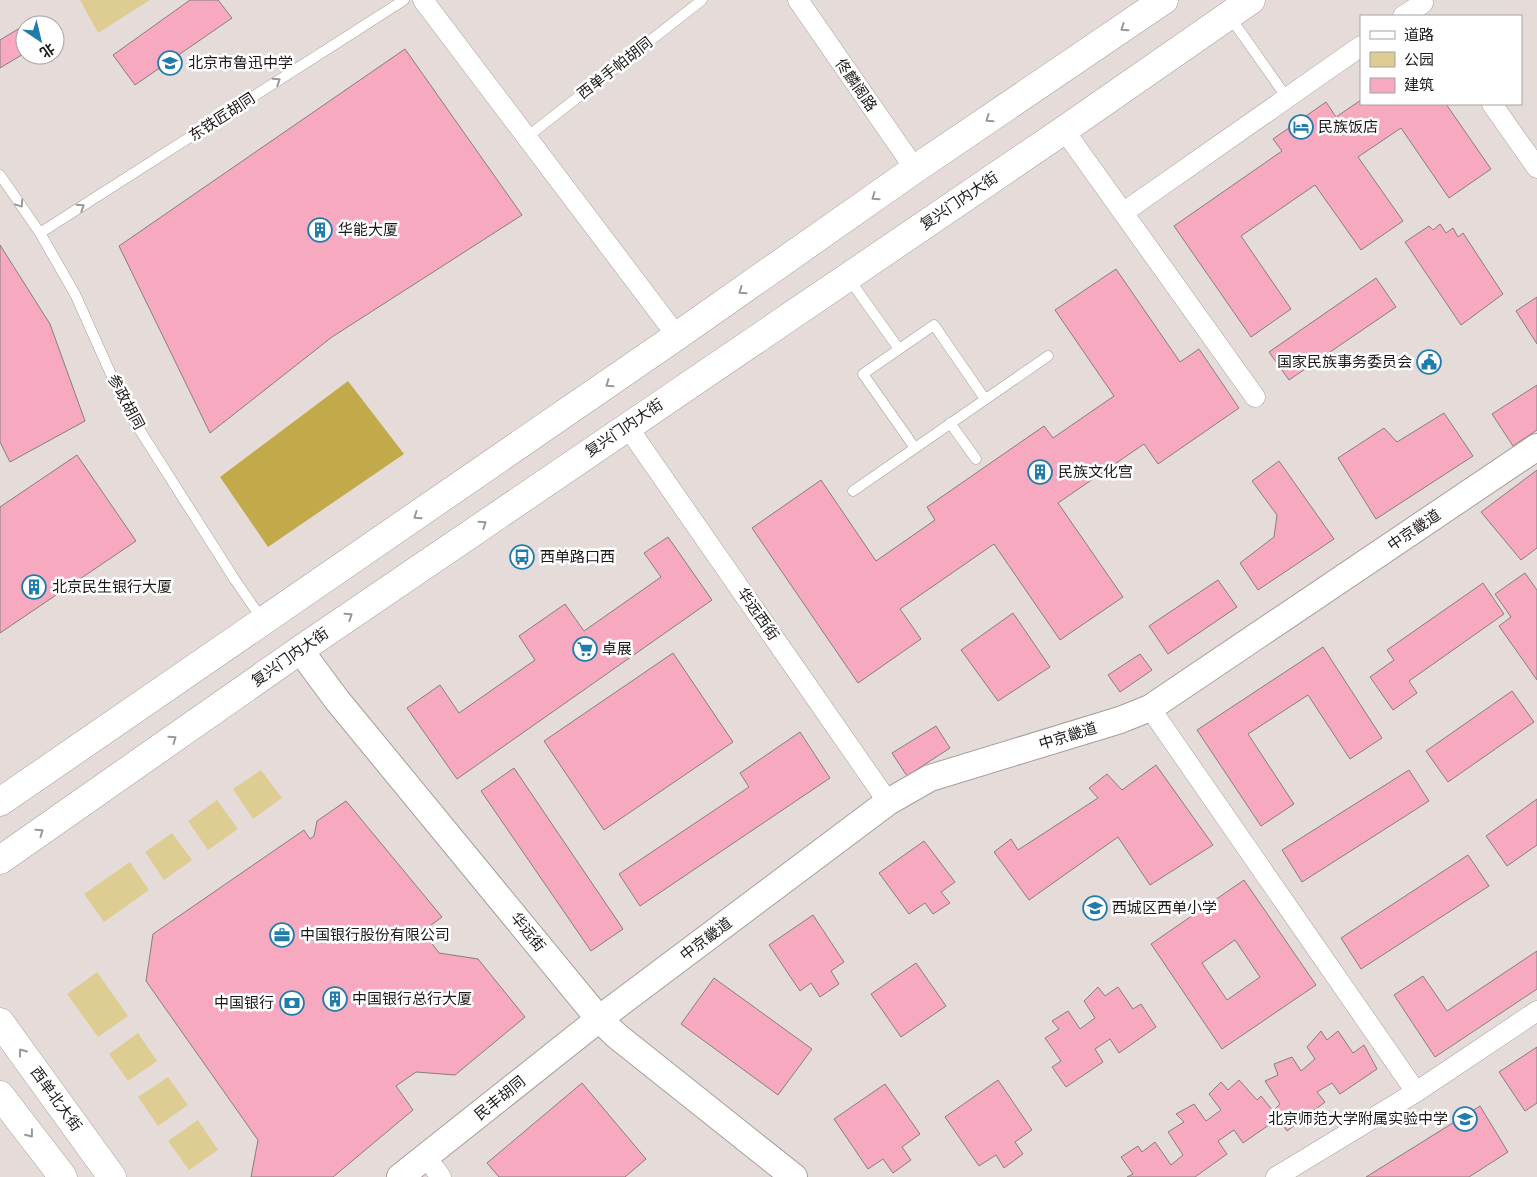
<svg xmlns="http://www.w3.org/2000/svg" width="1537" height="1177" font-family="'Roboto Condensed','Noto Sans SC',sans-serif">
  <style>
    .green { fill: #ddcd92 }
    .forest { fill: #c2a949 }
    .building { fill: #f7a9bf; stroke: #867e80; fill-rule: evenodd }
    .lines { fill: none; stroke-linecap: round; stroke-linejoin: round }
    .service-casing { stroke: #a79e9c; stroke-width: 11 }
    .minor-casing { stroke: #a79e9c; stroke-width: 21 }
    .tertiary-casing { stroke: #a79e9c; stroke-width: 28 }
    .primary-casing { stroke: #a79e9c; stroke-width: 29 }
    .trunk-casing { stroke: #a79e9c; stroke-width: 29 }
    .service { stroke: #fff; stroke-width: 10 }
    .minor { stroke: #fff; stroke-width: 20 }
    .tertiary { stroke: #fff; stroke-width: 26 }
    .primary { stroke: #fff; stroke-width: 28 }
    .trunk { stroke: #fff; stroke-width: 28 }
    .oneway { stroke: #999898 }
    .labels { text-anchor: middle; stroke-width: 5; stroke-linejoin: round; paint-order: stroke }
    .poi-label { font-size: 15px; fill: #1d1919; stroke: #fff; text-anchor: start }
    .street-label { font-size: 15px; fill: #1d1919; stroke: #fff }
  </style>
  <rect width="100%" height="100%" fill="#e5dcda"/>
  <!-- green -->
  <path class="green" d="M80,0H150L98,33Z
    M261,770L282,798L253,819L233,789Z
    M217,800L238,829L208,850L188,821Z
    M172,833L192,860L164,880L145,852Z
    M130,862L149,890L104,922L84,894Z
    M97,972L128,1016L98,1037L67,994Z
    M138,1033L157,1061L128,1081L109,1054Z
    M168,1077L188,1105L158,1126L138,1097Z
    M198,1120L218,1150L189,1170L168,1141Z"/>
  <!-- forest -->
  <path class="forest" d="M348,381L404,454L268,547L220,477Z"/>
  <!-- building -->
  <path class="building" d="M190,0H218L232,18L135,85L113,55Z
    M38,17L43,25H25V53L0,68V40Z
    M55,43L60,52L45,62L40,55H55Z
    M405,49L522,215L332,337L210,433L119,246Z
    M1361,100V104H1446L1491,169L1449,198L1401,128L1358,157L1403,221L1361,250L1315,185L1241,236L1291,309L1251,337L1174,226L1282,151L1273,139L1326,102L1336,117Z
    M1440,224L1446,233L1453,228L1458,237L1463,233L1503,294L1461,325L1405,242L1429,226L1433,230Z
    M0,245L50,324L85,421L10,462L0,442Z
    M1116,269L1180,362L1199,349L1239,408L1158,464L1144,444L1058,503L1123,597L1060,640L994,544L900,609L921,639L858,683L752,528L821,480L876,561L935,520L927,507L1044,426L1053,438L1114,396L1055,310Z
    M1376,278L1396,307L1289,380L1269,352Z
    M1537,297V344L1516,311Z
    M1537,385V430L1513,446L1492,414Z
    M1444,413L1473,456L1376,519L1338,458L1384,428L1397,442Z
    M77,455L136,541L0,633V507Z
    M1279,461L1334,539L1258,590L1240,563L1274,537L1277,515L1252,481Z
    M1537,470V548L1521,560L1481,512Z
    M668,537L712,600L457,779L407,708L440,685L459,713L535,660L519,636L565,604L584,631L661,577L644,553Z
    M1525,573L1537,590V680L1499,626L1511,617L1495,594Z
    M1218,580L1237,607L1168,654L1149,626Z
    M1483,583L1504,614L1409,681L1417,693L1393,710L1370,677L1394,660L1387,650Z
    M1013,613L1050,667L998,701L961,650Z
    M1323,647L1382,738L1350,759L1308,695L1248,734L1294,804L1261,826L1197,730Z
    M673,653L733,742L604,830L544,741Z
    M1140,654L1152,670L1120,692L1108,675Z
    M1512,691L1534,722L1448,782L1426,751Z
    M936,726L950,748L907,776L892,753Z
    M800,732L830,778L640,906L619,874L749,787L740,773Z
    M1156,765L1213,845L1150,885L1118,837L1029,900L994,852L1011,839L1018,850L1098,798L1089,788L1107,774L1122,790Z
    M514,768L623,929L591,951L481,791Z
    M1409,770L1429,801L1302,882L1282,850Z
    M1537,799V845L1507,866L1486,836Z
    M346,801L442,917L423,931L439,953L478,959L525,1017L455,1075L416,1072L396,1086L413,1110L333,1177H251L258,1140L146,981L153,934L304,830L310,839L314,836L317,821Z
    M924,841L955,882L941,892L950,903L933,914L925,903L909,914L879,873Z
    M1468,855L1489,886L1361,969L1341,938Z
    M1244,880L1316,985L1222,1049L1151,944ZM1235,940L1260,977L1227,1000L1202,963Z
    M813,915L844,962L831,971L839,984L820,997L811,983L800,991L769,945Z
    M1537,951V989L1435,1057L1394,995L1423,976L1447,1011Z
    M916,963L946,1006L901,1037L871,994Z
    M714,978L812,1049L778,1095L681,1024Z
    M1098,987L1105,996L1118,987L1133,1009L1141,1004L1156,1027L1119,1053L1110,1039L1095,1049L1103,1062L1066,1087L1052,1067L1061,1061L1045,1038L1059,1029L1052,1021L1068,1011L1080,1029L1095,1018L1084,1001Z
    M1321,1031L1327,1040L1338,1031L1353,1053L1364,1045L1377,1069L1340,1094L1332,1083L1317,1092L1325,1102L1287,1131L1279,1118L1243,1143L1234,1130L1218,1141L1227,1154L1195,1177H1127L1133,1174L1121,1157L1138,1146L1142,1152L1155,1142L1171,1165L1183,1155L1168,1132L1184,1122L1176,1114L1194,1104L1206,1121L1221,1110L1209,1094L1221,1082L1228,1090L1239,1080L1257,1100L1261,1096L1273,1111L1280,1104L1265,1081L1278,1075L1274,1064L1292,1057L1301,1071L1315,1059L1307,1047Z
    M1537,1047V1103L1525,1111L1499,1072Z
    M998,1080L1032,1130L1015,1142L1023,1154L1004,1168L996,1155L979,1166L945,1117Z
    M582,1083L646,1159L625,1177H499L487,1163Z
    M885,1084L920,1134L902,1147L911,1160L893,1173L883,1159L868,1169L834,1119Z
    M1480,1106L1508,1152L1469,1177H1366Z"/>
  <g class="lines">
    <!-- service casing -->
    <g class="service-casing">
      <path id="service" d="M1230,17L1287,98
        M527,137L702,0
        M0,175L40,233L75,294L127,410L235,580L262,619
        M40,233L404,0
        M849,279L899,349
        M950,423L976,459
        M915,448L863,374L934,325L985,399
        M853,491L1048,356"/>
    </g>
    <!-- minor casing -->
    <g class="minor-casing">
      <path id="minor" d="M423,0L677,336
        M798,0L915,169
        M1403,16L1423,3
        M1492,104L1537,168
        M1064,130L1255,397
        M1124,212L1361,46
        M627,426L888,802
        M1150,708L1416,1092
        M426,1157L441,1177
        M1276,1177L1416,1092L1537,1011"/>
    </g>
    <!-- tertiary casing -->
    <g class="tertiary-casing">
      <path id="tertiary" d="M300,650L337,700L599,1019L617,1036L794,1177
        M400,1177L599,1019L888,802L930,778L1120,720L1150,708L1537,447"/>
    </g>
    <!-- primary casing -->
    <g class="primary-casing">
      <path id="primary" d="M0,1022L112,1177
        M0,1095L63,1177"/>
    </g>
    <!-- trunk casing -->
    <g class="trunk-casing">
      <path id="trunk" d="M0,802L677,336L915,169L1164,0
        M0,860L300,650L1064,130L1251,0"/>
    </g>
    <!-- service -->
    <use href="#service" class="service"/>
    <!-- minor -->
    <use href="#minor" class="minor"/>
    <!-- tertiary -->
    <use href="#tertiary" class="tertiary"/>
    <!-- primary -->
    <use href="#primary" class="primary"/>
    <!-- trunk -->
    <use href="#trunk" class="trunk"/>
  </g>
  <!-- one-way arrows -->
  <defs><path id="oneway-chevron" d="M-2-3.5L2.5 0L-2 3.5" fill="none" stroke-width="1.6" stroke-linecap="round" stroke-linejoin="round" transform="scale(1.25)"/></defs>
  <g class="oneway">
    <use href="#oneway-chevron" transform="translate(1124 28) rotate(146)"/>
    <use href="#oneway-chevron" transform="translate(277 81) rotate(-33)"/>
    <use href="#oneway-chevron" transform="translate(989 119) rotate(146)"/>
    <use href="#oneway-chevron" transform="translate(875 197) rotate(145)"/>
    <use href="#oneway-chevron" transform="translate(20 204) rotate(56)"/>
    <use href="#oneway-chevron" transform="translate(81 207) rotate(-33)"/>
    <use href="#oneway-chevron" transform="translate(742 291) rotate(145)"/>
    <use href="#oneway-chevron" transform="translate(609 384) rotate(145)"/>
    <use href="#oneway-chevron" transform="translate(417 516) rotate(145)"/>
    <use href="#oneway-chevron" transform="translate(483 524) rotate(-34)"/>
    <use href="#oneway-chevron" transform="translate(349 616) rotate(-34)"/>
    <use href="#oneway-chevron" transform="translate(173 739) rotate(-35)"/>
    <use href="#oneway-chevron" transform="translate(40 832) rotate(-35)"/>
    <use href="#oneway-chevron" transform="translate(22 1052) rotate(-126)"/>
    <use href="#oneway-chevron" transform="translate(30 1134) rotate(52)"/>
  </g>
  <!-- icons -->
  <defs>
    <g id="school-ring" transform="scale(1.25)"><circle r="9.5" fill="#fff" stroke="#207caa" stroke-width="1.5"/><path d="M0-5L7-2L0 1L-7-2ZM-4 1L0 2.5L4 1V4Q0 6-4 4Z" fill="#207caa"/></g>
    <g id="hotel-ring" transform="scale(1.25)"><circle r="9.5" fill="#fff" stroke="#207caa" stroke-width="1.5"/><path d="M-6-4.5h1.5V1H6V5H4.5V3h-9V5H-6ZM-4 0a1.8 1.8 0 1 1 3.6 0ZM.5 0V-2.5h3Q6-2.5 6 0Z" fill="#207caa"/></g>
    <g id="building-ring" transform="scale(1.25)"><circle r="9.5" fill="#fff" stroke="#207caa" stroke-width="1.5"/><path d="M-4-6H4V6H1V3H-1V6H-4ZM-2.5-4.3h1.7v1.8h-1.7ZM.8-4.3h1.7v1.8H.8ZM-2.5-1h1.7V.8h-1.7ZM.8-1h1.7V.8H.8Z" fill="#207caa"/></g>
    <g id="civic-ring" transform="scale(1.25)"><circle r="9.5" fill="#fff" stroke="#207caa" stroke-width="1.5"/><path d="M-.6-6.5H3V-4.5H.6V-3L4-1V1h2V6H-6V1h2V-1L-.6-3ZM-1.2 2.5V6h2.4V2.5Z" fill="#207caa"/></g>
    <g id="bus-ring" transform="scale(1.25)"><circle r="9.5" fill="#fff" stroke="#207caa" stroke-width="1.5"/><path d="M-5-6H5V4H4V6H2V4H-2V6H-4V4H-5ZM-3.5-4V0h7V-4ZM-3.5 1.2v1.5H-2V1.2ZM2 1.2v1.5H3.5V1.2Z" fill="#207caa"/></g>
    <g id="supermarket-ring" transform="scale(1.25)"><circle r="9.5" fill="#fff" stroke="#207caa" stroke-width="1.5"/><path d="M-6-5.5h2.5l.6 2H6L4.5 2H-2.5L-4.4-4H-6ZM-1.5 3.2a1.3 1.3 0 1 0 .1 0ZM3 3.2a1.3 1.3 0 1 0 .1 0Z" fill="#207caa"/></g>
    <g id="office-ring" transform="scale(1.25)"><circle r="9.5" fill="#fff" stroke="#207caa" stroke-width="1.5"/><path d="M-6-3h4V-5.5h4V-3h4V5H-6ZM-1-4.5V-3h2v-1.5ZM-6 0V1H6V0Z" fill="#207caa"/></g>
    <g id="bank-ring" transform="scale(1.25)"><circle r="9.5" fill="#fff" stroke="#207caa" stroke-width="1.5"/><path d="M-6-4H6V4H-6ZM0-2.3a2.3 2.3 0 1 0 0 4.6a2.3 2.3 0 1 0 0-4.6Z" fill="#207caa"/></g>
  </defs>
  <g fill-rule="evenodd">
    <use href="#school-ring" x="170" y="63"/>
    <use href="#hotel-ring" x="1301" y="127"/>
    <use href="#building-ring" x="320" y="230"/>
    <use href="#civic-ring" x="1429" y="362"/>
    <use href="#building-ring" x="1040" y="472"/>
    <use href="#bus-ring" x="522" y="557"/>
    <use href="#building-ring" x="34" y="587"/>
    <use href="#supermarket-ring" x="585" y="649"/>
    <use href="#school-ring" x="1095" y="908"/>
    <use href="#office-ring" x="282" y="935"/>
    <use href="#building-ring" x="335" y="999"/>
    <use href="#bank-ring" x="292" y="1003"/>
    <use href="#school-ring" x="1465" y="1119"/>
  </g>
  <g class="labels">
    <!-- poi labels -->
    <g class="poi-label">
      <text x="188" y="68">北京市鲁迅中学</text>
      <text x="1318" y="132">民族饭店</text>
      <text x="338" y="235">华能大厦</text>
      <text x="1412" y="367" text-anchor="end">国家民族事务委员会</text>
      <text x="1058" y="477">民族文化宫</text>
      <text x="540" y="562">西单路口西</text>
      <text x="52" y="592">北京民生银行大厦</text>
      <text x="602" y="654">卓展</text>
      <text x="1112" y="913">西城区西单小学</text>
      <text x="300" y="940">中国银行股份有限公司</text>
      <text x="352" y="1004">中国银行总行大厦</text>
      <text x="274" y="1008" text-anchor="end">中国银行</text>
      <text x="1448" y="1124" text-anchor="end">北京师范大学附属实验中学</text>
    </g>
    <!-- street labels -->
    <g class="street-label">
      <text transform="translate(615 68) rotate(-38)" y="5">西单手帕胡同</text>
      <text transform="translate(856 85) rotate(55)" y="5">佟麟阁路</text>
      <text transform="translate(222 117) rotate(-33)" y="5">东铁匠胡同</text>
      <text transform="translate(959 201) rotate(-34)" y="5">复兴门内大街</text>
      <text transform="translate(126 402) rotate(62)" y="5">参政胡同</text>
      <text transform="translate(624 428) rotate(-34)" y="5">复兴门内大街</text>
      <text transform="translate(1414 530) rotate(-34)" y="5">中京畿道</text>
      <text transform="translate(758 614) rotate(55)" y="5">华远西街</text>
      <text transform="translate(290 657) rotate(-35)" y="5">复兴门内大街</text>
      <text transform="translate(1068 736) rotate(-17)" y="5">中京畿道</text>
      <text transform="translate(528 932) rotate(51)" y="5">华远街</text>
      <text transform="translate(706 939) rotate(-37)" y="5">中京畿道</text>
      <text transform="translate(500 1098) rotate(-39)" y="5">民丰胡同</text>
      <text transform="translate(56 1099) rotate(54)" y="5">西单北大街</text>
    </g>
  </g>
  <!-- legend -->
  <rect x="1360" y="15" width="162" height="90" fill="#ffffff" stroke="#a5a3a3"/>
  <rect x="1370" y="31" width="25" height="8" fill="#ffffff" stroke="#a5a3a3"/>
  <text x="1404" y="40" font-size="15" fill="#1d1919">道路</text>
  <rect x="1370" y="52" width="25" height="15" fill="#ddcd92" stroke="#a5a3a3"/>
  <text x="1404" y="65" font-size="15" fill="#1d1919">公园</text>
  <rect x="1370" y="78" width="25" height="15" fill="#f7a9bf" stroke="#a5a3a3"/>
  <text x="1404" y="90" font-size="15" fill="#1d1919">建筑</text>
  <!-- north arrow -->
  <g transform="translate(40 40) rotate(145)"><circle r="24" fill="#ffffff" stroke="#a5a3a3"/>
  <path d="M0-4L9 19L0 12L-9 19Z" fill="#207caa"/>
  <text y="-8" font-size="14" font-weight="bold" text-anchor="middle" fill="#1d1919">北</text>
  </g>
</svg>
